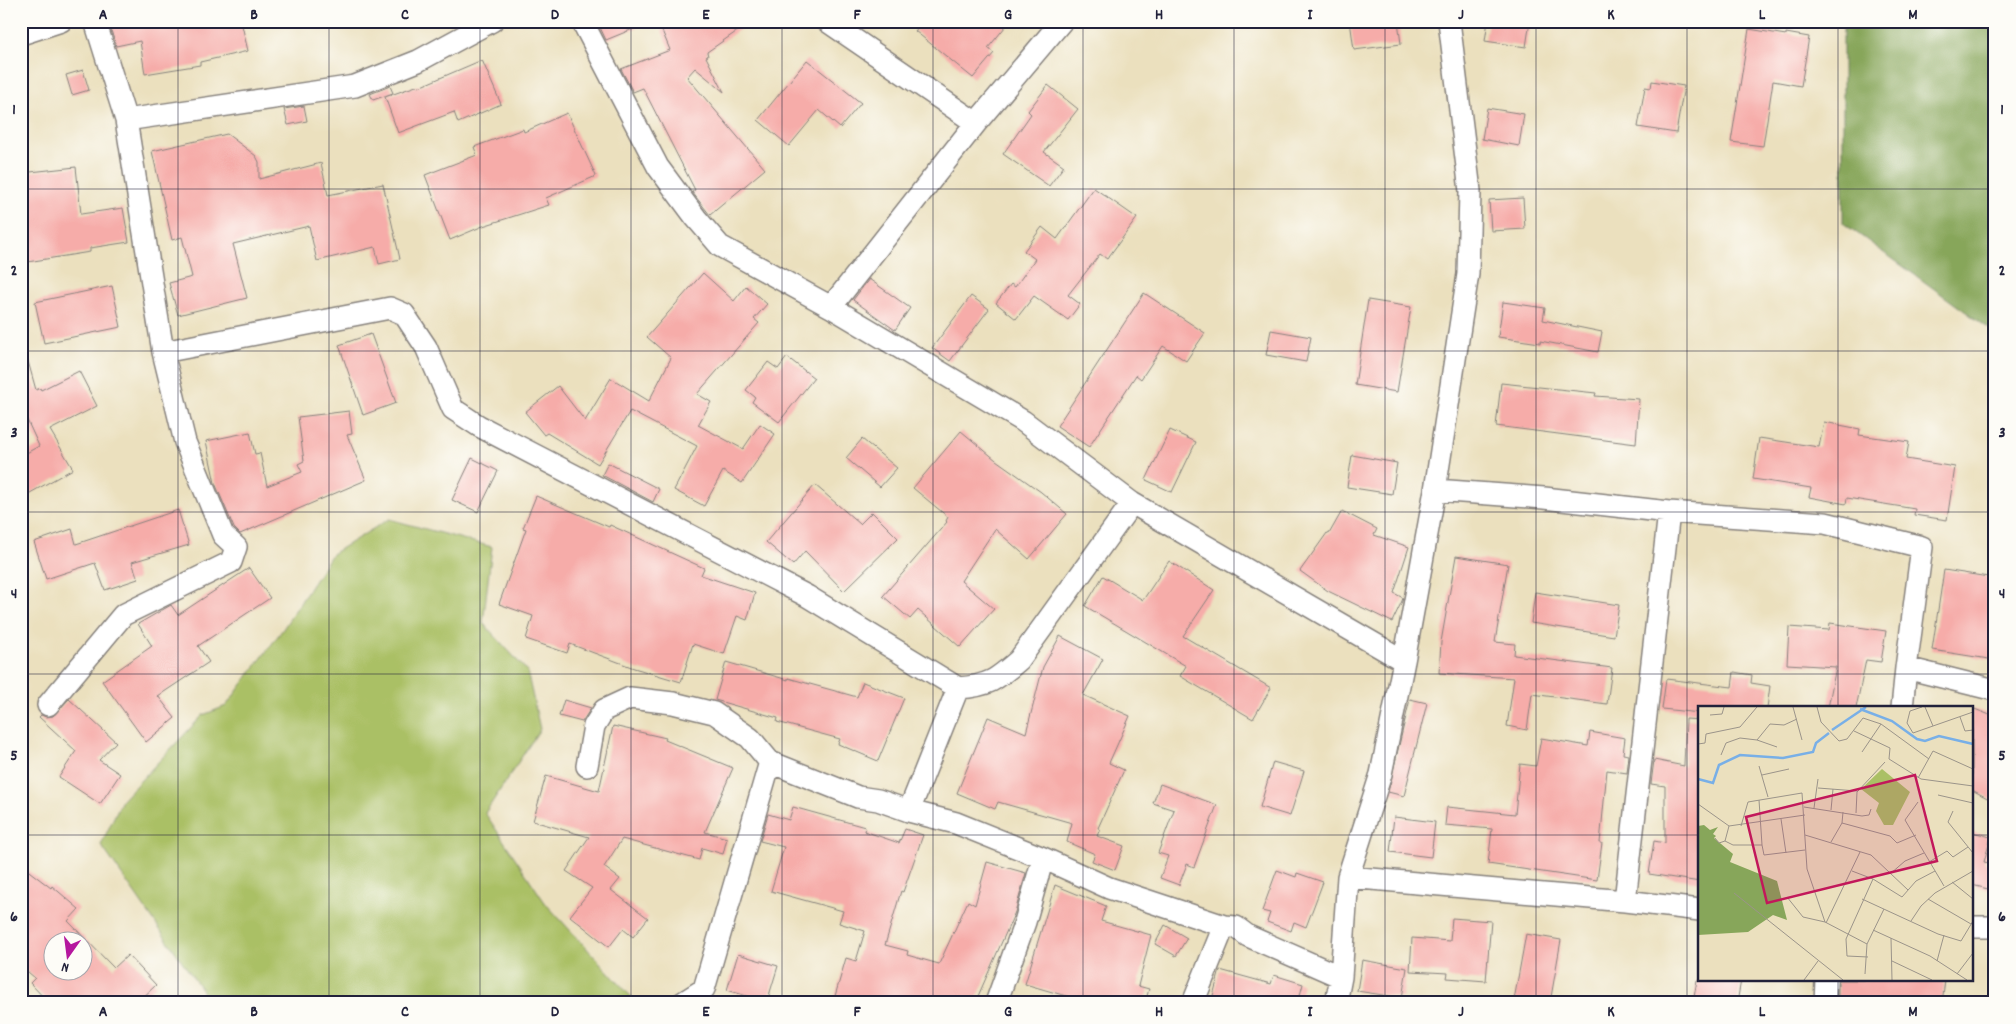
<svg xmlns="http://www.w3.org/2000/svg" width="2016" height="1024" font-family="Dekko,sans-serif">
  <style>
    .green { fill: #aac065; stroke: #667150 }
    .forest { fill: #87a65a; stroke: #54644a }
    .building { fill: #f6aca9; fill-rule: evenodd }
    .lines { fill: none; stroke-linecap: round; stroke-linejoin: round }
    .street-casing { stroke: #86817c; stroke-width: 24 }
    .street { stroke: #fff; stroke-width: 21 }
    .grid { fill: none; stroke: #22223b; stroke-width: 1; stroke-opacity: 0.55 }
    .inset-river { fill: none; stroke: #78afe7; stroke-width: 2.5 }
    .inset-road { fill: none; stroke: #9b948a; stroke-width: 1 }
    .view { fill: #c2185b; fill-opacity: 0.15; stroke: #c2185b; stroke-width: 2.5 }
    .inset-edge { fill: none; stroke: #22223b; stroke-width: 2.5 }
    .neatline { fill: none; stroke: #22223b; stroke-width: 2 }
    .grid-label { font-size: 16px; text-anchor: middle; font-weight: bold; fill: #22223b }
  </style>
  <rect width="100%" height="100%" fill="#fdfcf7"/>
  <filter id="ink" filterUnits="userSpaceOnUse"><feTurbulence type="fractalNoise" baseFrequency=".02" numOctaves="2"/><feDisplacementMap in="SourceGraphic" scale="10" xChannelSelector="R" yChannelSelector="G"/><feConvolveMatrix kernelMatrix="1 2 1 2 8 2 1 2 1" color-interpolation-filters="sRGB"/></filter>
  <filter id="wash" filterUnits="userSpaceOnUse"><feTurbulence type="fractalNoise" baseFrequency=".0096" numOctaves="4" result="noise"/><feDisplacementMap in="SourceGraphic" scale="20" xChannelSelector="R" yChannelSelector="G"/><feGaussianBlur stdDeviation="1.12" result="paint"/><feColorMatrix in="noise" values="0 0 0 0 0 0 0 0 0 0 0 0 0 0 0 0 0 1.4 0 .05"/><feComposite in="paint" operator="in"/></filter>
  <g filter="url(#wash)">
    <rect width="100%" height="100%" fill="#ebe0be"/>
    <!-- green -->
    <path class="green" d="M389,519L492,547L483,623L527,671L540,729L485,813L546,904L637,1003H211L101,845L122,800L203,715L226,706L283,629L332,554Z"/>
    <!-- forest -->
    <path class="forest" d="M1843,21H1995V333L1843,223Z"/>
    <g id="blocks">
      <!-- building -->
      <path class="building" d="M108,21H241L248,51L200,62V65L145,74L140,41L116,46Z
        M597,21H650V22L606,40Z
        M658,21H752L707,52L708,56L706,57L724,92L695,68L687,77L765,169L710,215L692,192L695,190L643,88L633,92L621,69L670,50Z
        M923,21H1010L988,48L994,53L973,78L915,31Z
        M1350,21H1398L1401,44L1354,50Z
        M1488,21H1530L1526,47L1485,41Z
        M1749,29L1786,35V33L1809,37L1801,86L1773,81L1763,146L1731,142Z
        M482,60L501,104L458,123L454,112L398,133L385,97L419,85V87Z
        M807,60L861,103L840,128L819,110L789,146L758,120Z
        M83,70L89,90L72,95L66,75Z
        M1652,81L1684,86L1676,133L1638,127L1645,87L1651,88Z
        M1048,85L1078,109L1044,152L1064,166L1049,186L1003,154L1031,114L1028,111Z
        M390,86L393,93L373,100L370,94Z
        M304,106L307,121L288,125L284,109Z
        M1487,108L1524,114L1519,146L1482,139Z
        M567,113L596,176L546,198L549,205L483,226L450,240L425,175L477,155L474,147L523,129L524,132Z
        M227,134L256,156L259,162V179L321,163L328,195L383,184L400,259L379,264L375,247L317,261L309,226L233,244L247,298L178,315L169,283L192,277L182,237L172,240L152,151Z
        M76,167L81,214L123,208L129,242L90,248V252L21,263V173Z
        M1094,188L1137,218L1107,259L1100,254L1068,295L1080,304L1068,320L1034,296L1016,319L996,303L1011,284L1015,287L1035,259L1024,251L1042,227L1057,239Z
        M1523,198L1525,229L1491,231L1489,200Z
        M703,273L734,301L746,286L767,304L754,319L759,323L697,394L711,402L698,425L743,449L760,424L775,434L742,483L723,471L704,506L674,490L697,446L630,411L598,464L547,433L544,435L525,412L558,386L585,421L611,378L649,401L671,358L647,337Z
        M869,279L910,308L895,330L853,300Z
        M112,286L121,327L44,343L35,302Z
        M1144,293L1205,333L1186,361L1163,346L1141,379L1136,375L1089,447L1057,426Z
        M971,296L989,309L950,361L932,348Z
        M1368,300L1411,307L1397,392L1355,385Z
        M1503,302L1545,308L1543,320L1602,332L1598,352L1540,341V343L1498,337Z
        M1271,330L1311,337L1306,362L1266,355Z
        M371,334L396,403L363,415L339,345Z
        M26,354L36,390L40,388L41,390L79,371L97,406L50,430L73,469L21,498V456L39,446L21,407V355Z
        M787,357L814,378L779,422L752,402L755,397L746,390L768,362L778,369Z
        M1501,383L1596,393L1595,396L1639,399L1636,444L1496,426Z
        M349,411L352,434L347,435L366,480L240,534L234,528L215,483L206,441L250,432L255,454L260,453L267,486L302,472L298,464L304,461L298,417Z
        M1824,422L1860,429L1859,435L1909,442L1906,459L1955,467L1947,520L1914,515L1915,509L1847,498L1846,504L1809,497L1811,488L1753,479L1759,438L1819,447Z
        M1170,430L1196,442L1172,492L1146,480Z
        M961,431L996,460L1041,492L1067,514L1029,559L995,529L961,581L994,609L960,647L918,610L910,619L883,596L947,522L946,521L948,517L913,488Z
        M862,439L897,468L880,487L846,458Z
        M1352,455L1397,463L1392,494L1347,487Z
        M472,458L498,471L478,512L452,500Z
        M608,463L659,489L653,502L602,475Z
        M815,485L860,524L872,512L898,538L844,591L805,551L793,565L766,542Z
        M536,496L609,527L610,525L704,568L701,575L755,593L747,620L737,616L724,654L693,644L681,682L634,668L570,644L567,653L526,639L533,616L499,604L526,529L523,528Z
        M178,510L189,545L132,562L138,579L105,590L95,563L46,579L34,542L72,529L76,544Z
        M1342,511L1377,529L1374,535L1409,547L1394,593L1403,598L1402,601L1392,622L1328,591L1300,571L1327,533L1329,534Z
        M1456,556L1508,564L1495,642L1515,644L1514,655L1612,668L1607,704L1532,694L1527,730L1507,726L1514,678L1439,673L1441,642Z
        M1169,561L1214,590L1183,636L1271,688L1253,719L1180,676L1186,666L1085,606L1103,576L1143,600Z
        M249,568L270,598L198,646L209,662L158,696L175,718L146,742L102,681L152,646L138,624L171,605L178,615Z
        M1944,570L1995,578V660L1932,650Z
        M1535,592L1619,605L1614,636L1531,623Z
        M1830,623L1886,631L1881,662L1866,660L1856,708H1828L1836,667L1787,664L1789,627L1829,630Z
        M1060,636L1103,659L1083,695L1130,716L1109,763L1124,770L1098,828L1100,829L1097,836L1124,846L1115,870L1092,861L1095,854L1067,842L1072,823L998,802L995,809L957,793L988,717L1026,733L1043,667Z
        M726,662L788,680V678L857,697L863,682L904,698L878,761L838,744L840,739L777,722L778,718L715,700Z
        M1734,672L1752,675L1751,683L1770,686L1767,708H1700V713L1662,709L1666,679L1732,687Z
        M69,699L116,742L99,760L120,774L100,804L59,777L76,751L39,717L41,715L46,717L53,716Z
        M1410,699L1427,703L1404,796L1388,792Z
        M564,700L591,708L582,722L559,716Z
        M1972,708L1995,717V802L1972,790Z
        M1686,719L1700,720V882L1649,874L1654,841L1665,843V786L1651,784L1654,760L1684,766Z
        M613,726L666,738L665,740L733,768L705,832L727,838L723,854L702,848L699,860L622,839L604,867L620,879L611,890L648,918L633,937L623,929L609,947L570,916L592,888L566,871L589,837L533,821L546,776L599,791Z
        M1590,732L1625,738L1623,754L1629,755L1627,773L1607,770L1600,843H1602L1597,880L1488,864L1492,829L1445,825L1447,807L1515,814L1520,764L1536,766L1541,738L1588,746Z
        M1273,762L1304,771L1290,816L1260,807Z
        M1160,784L1217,805L1194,867L1187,864L1179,885L1160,878L1168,856L1158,853L1174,810L1153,803Z
        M793,807L865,827L864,831L899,843L905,829L923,835L903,892L901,891L885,945L908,951L907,955L939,964L968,901L975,905L987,862L1026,873L1015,912L975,1003H900L885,998L884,1003H833L846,958L856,961L865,931L839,923L843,911L771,891L784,847L760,841L768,814L789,820Z
        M1394,817L1435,822L1431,857L1390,852Z
        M1972,832L1991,837L1984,862L1994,864L1988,889L1972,885Z
        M21,865L51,888L52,886L79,909L68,921L114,968L128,955L156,985L137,1003H49L30,983L35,978L21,966ZM52,942H82V972H52Z
        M1277,870L1296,877L1297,873L1323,882L1306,927L1294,922L1291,931L1267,922L1270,913L1262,911Z
        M1055,885L1106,906L1101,921L1151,935L1138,986L1149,989L1145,1003H1090L1025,984Z
        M1452,918L1491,921L1486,981L1447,978L1448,973L1410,971L1412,938L1450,941Z
        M1165,925L1187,938L1176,956L1155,944Z
        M1526,934L1561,940L1550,1003H1531L1514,1000Z
        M738,954L778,966L767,1002L727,990Z
        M1362,960L1407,968L1402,998L1357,991Z
        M1220,970L1271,984L1274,975L1303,984L1298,1003H1211Z
        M1697,980H1741L1737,1003H1693Z
        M1838,980H1945L1942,1003H1838Z"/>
    </g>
  </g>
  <g filter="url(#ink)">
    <use href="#blocks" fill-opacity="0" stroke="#86817c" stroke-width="1"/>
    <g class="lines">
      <!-- street casing -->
      <g class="street-casing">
        <path id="street" d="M582,21L658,167L696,218L720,246L831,307L1023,421L1132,503L1404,661
          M827,21L976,123
          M21,34L61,21
          M126,120L355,86L418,61L492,21
          M831,307L976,123L1062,21
          M163,352L390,308L404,314L426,347L453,409L479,426L807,596L958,688C989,686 996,680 1019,660L1132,503
          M1435,490L1544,498L1669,512L1825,523L1922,547L1906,668L1995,690
          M48,705L123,615L231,562L236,547L223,535L185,442L163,352L126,120L95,21
          M1902,708L1906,668
          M587,766L594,726L604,710L630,698L673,703L714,713L750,738L770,762L858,797L878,800L909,811L956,823L1043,858L1109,888L1224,926L1236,927L1248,936L1341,977
          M909,811L958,688
          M1348,877L1625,901L1700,910
          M1625,901L1669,512
          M1972,927H1995
          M682,1003L704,989L770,762
          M996,1003L1025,922L1043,858
          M1193,1003L1224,926
          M1336,1003L1341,977L1348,877L1381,774L1404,661L1435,490L1468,274L1470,191L1449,21
          M1825,1003L1826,980"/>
      </g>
      <!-- street -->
      <use href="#street" class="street"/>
    </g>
  </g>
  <!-- grid -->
  <path class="grid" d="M178,21V1003M329,21V1003M480,21V1003M631,21V1003M782,21V1003M933,21V1003M1083,21V1003M1234,21V1003M1385,21V1003M1536,21V1003M1687,21V1003M1838,21V708M21,189H1995M21,351H1995M21,512H1995M21,674H1995M21,835H1700M1972,835H1995M1838,980V1003"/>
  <!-- overview -->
  <g transform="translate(1698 706)">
    <rect width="275" height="275" fill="#ebe0be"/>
    <path d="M184,63L212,86L195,119H186L178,105L181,97L163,83Z" fill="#aac065"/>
    <path d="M6,119L12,124L20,121L15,128L18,130L16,132L35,148L32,156L79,175L89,214L75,209L50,226L0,229V120Z" fill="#87a65a"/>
    <path class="inset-river" d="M162,3L194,15L219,33L227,35L241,30L275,38M134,24L168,1M0,73L15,77L21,59L42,49L85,52L115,46L118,37L131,27"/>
    <path class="inset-road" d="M95,1L104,34M119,1L123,16L141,35L149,33L165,12L183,18L231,53M224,1L212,5L209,17L215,27L275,6M227,1L235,20M12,9L24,8L26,1M262,11L267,25L275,24M156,25L192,42L191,53M59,34L79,41M0,38L7,37L8,28L42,21L59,1M164,46L183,18M23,49L28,37L42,32L59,34L72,18L86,19L99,13M191,53L223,73L275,80M61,60L70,91M64,69L91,63M220,72L235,45L275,63M120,82L159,85M240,89L275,97M61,94L64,139M50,96L104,87L109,163L127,216L169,238M220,96L207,114L246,180M0,98L31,120L107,109M106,101L164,110L171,109L173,103M116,102L120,73M133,104L135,83M255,105L250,116L275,147M158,107L159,86L187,56M83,113L88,147M144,117L192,130L199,137L218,129M43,120L50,96M107,129L173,149L210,184M17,132L21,137L27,135L35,139H64L66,149L107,144M27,135L31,120M133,136L144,117L145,106M231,156L249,145L255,151L270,141M154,165L175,173L204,191L218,175L237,165M192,168L207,155L226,147M254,176L275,193M36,187L145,274M89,191L105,211L127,216M164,193L240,228L263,235L275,215M230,193L273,218M213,215L223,200L237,187L275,165M128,217L162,146M175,224L232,250L269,274M193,232L194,274M170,251L149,250L148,233L175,173M194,255L234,274M239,255L246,229M167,268L169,238L186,203M259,268L275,247M106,274L120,255"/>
    <path class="view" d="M217,69L239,155L69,197L48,111Z"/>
    <rect width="275" height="275" class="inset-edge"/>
  </g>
  <!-- margin -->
  <rect width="2016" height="1024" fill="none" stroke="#fdfcf7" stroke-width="55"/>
  <!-- north arrow -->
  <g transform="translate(68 956) rotate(194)"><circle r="24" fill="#fdfcf7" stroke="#a5a5ac"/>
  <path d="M0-4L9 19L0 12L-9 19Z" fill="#b5179e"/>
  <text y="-8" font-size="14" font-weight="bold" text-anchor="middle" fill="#22223b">N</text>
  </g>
  <rect x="28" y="28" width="1960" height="968" class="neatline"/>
  <g class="grid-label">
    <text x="103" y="19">A</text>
    <text x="254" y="19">B</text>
    <text x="405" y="19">C</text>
    <text x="555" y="19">D</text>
    <text x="706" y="19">E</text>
    <text x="857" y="19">F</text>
    <text x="1008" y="19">G</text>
    <text x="1159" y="19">H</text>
    <text x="1310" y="19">I</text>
    <text x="1461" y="19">J</text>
    <text x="1611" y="19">K</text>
    <text x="1762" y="19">L</text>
    <text x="1913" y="19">M</text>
    <text x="14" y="114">1</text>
    <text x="2002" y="114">1</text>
    <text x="14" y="275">2</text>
    <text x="2002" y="275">2</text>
    <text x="14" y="437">3</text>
    <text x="2002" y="437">3</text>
    <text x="14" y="598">4</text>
    <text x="2002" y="598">4</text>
    <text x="14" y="760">5</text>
    <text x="2002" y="760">5</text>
    <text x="14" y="921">6</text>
    <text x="2002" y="921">6</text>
    <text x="103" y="1016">A</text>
    <text x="254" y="1016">B</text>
    <text x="405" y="1016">C</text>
    <text x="555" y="1016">D</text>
    <text x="706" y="1016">E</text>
    <text x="857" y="1016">F</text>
    <text x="1008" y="1016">G</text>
    <text x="1159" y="1016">H</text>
    <text x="1310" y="1016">I</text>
    <text x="1461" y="1016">J</text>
    <text x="1611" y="1016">K</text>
    <text x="1762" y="1016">L</text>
    <text x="1913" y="1016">M</text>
  </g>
</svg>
